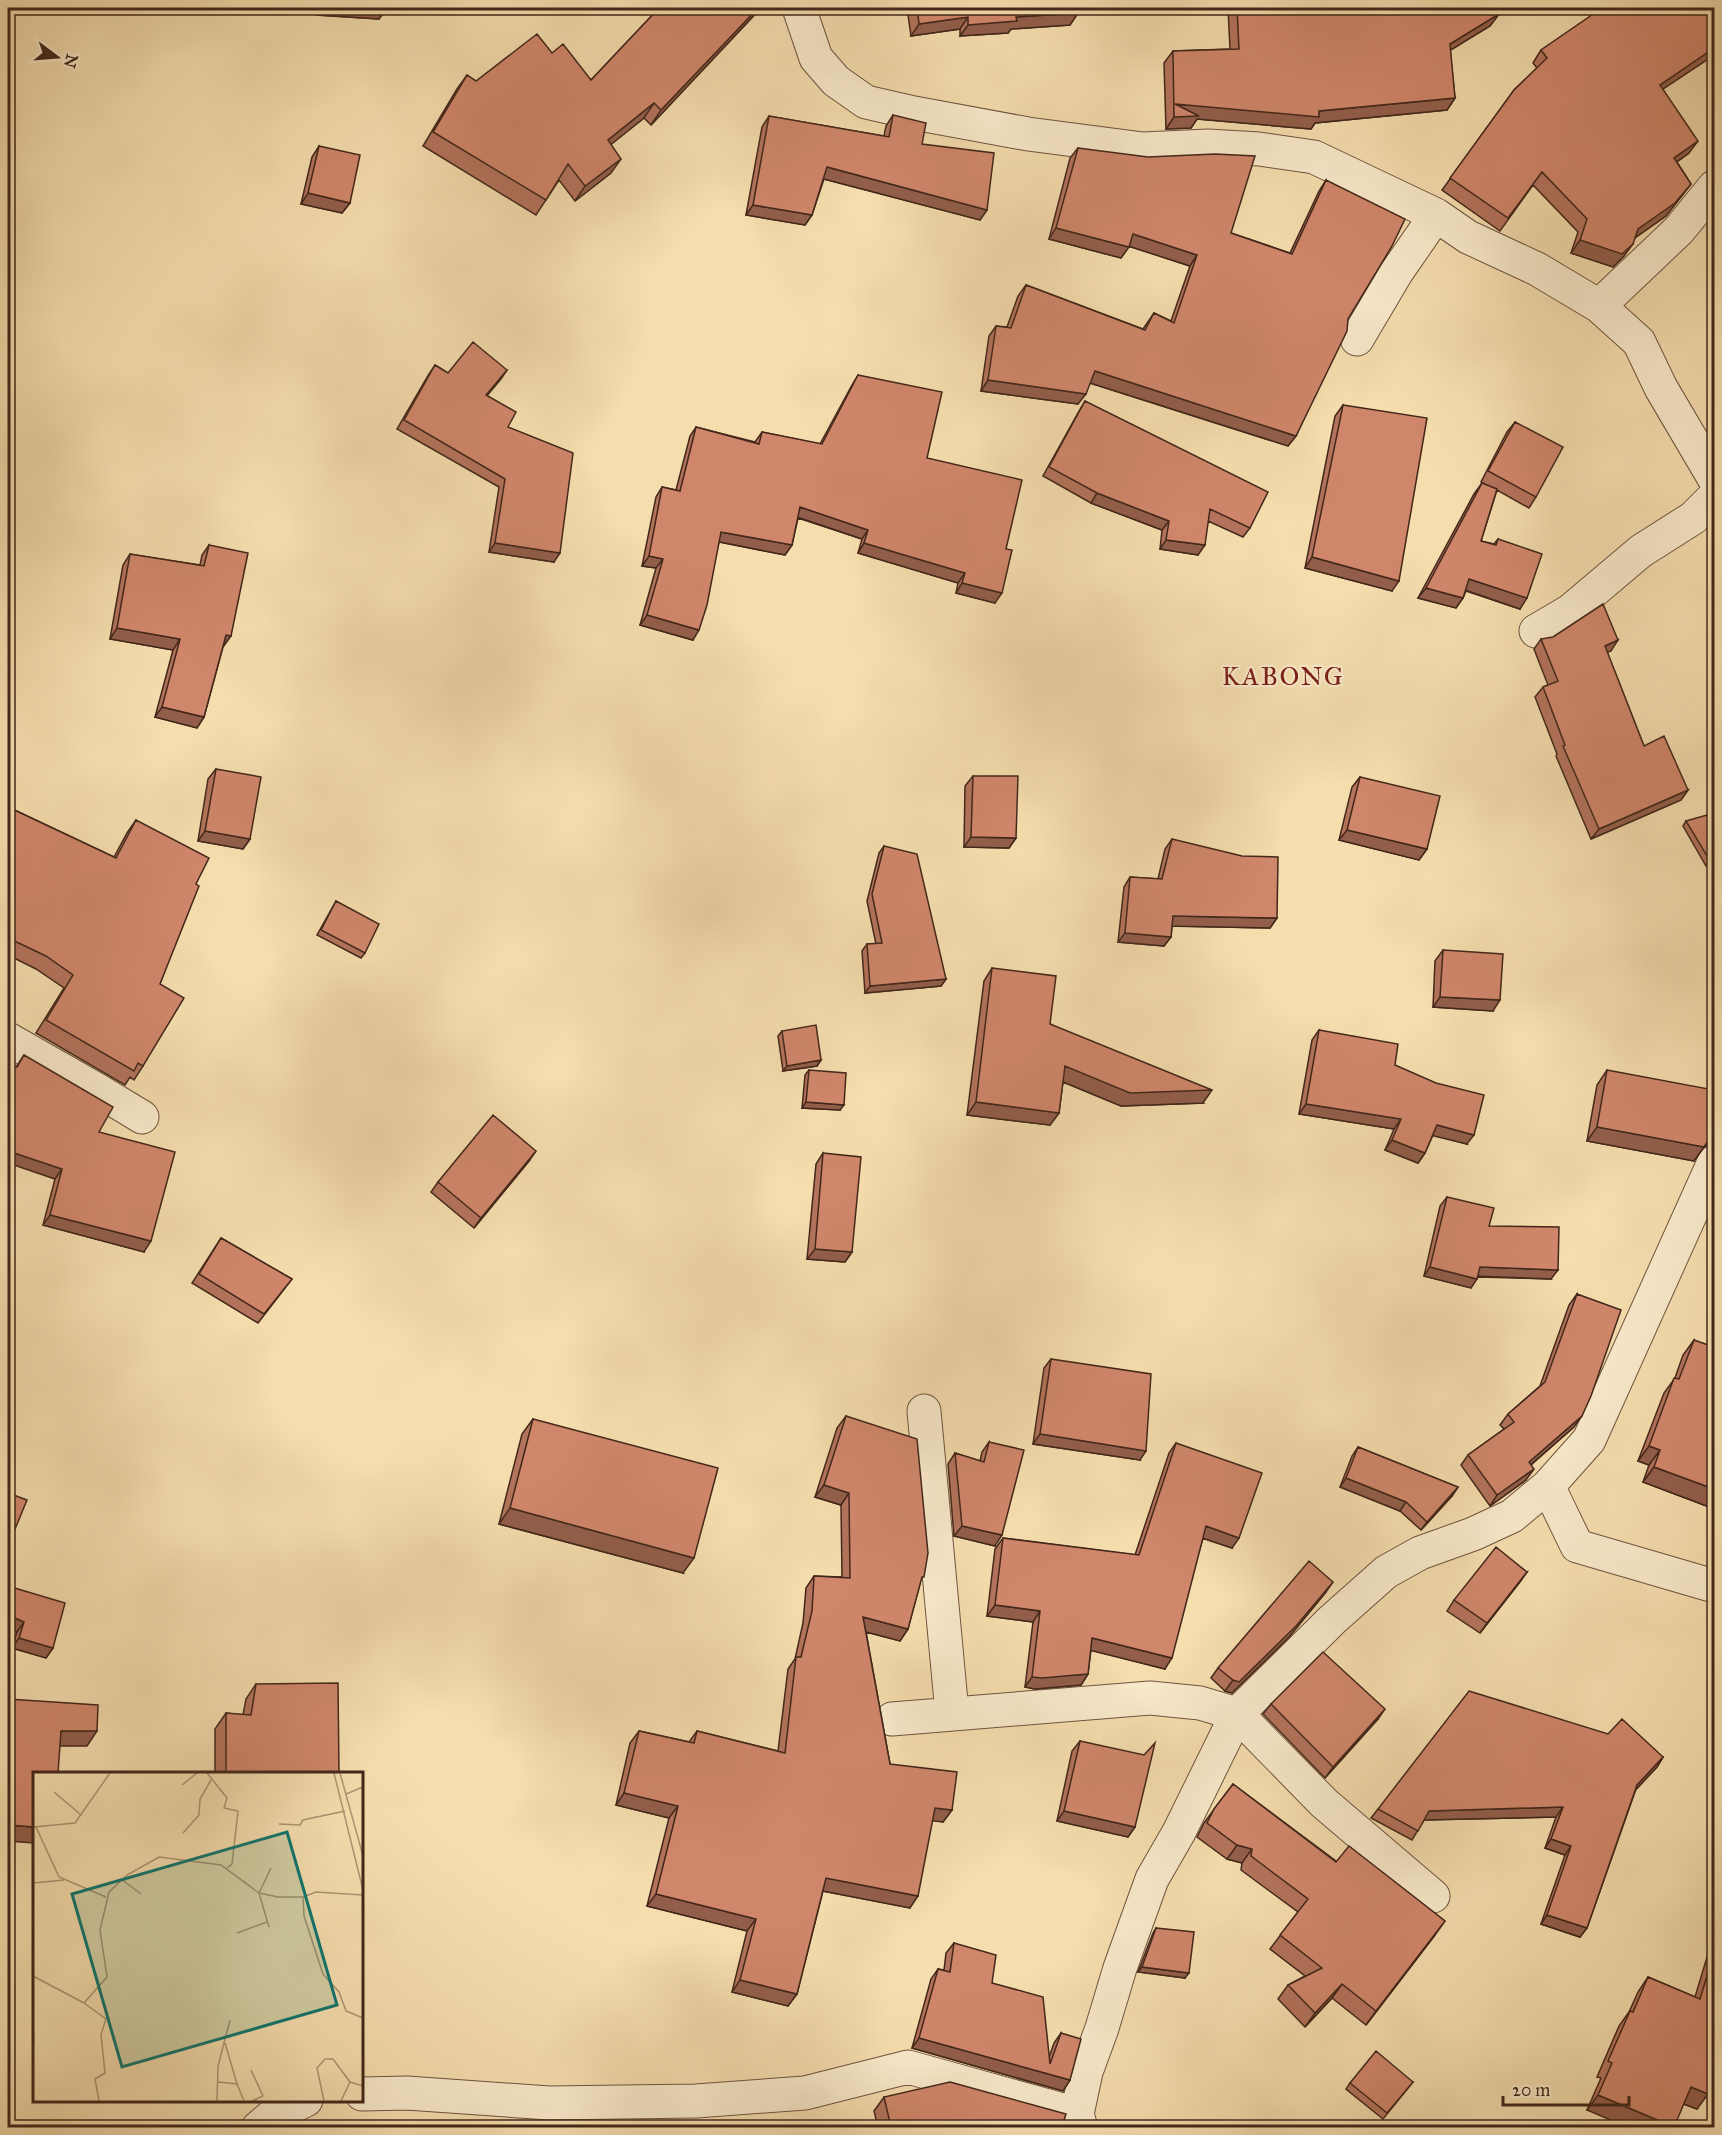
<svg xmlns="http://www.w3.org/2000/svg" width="1722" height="2135" font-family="'IM FELL Great Primer',serif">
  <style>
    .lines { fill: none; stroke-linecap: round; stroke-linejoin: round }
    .minor-casing { stroke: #6f543f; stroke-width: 35 }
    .minor { stroke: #f8e9ca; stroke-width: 33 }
    .wall { fill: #b3735c; stroke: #42271a; stroke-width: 1.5 }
    .shaded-wall { fill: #925e4b; stroke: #42271a; stroke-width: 1.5 }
    .building { fill: #d0866b; stroke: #42271a; stroke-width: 1.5 }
    .labels { text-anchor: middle; stroke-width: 4.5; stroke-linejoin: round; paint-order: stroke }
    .quarter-label { font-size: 26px; letter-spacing: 1.5px; fill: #7a1f14; stroke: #f8e9ca }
    .inset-road { fill: none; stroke: #ad9473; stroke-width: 1.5 }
    .view { fill: #0f766e; fill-opacity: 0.15; stroke: #0f766e; stroke-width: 3 }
    .inset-edge { fill: none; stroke: #42271a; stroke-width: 3 }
  </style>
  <rect width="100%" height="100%" fill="#f5ddae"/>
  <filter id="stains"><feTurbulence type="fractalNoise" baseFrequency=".00333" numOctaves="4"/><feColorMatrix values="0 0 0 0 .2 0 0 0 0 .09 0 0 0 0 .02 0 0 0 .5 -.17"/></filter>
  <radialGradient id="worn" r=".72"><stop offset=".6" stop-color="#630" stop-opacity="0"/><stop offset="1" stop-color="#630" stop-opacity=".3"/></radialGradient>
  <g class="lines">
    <!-- minor casing -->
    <g class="minor-casing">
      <path id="minor" d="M799,8L816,58L836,81L866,102L914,113L1028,134L1143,149L1208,146L1259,149L1314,157L1436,215L1468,237L1537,269L1599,306L1639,342L1661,388L1714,478
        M1599,306L1679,230L1714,187
        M1357,339L1396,273L1436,215
        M1536,631L1570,611L1641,551L1693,518L1714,497
        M8,1039L99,1091L142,1117
        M924,1411L952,1713
        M1548,1486L1577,1546L1714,1586
        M892,1719L1150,1698L1200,1703L1237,1714L1324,1803L1433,1896
        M362,2094L407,2093L549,2103L696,2101L805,2093L908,2067L1077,2114
        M258,2128L272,2116L306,2100
        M1081,2128L1077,2114L1086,2072L1102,2028L1120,1968L1152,1879L1179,1832L1237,1714L1332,1620L1386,1572L1420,1553L1473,1534L1512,1516L1548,1486L1589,1440L1714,1162"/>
    </g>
    <!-- minor -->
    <use href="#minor" class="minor"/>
  </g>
  <!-- wall -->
  <path class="wall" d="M318,8H387L379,19L317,15Z
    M659,8H761L651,125L644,118L611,144V173L575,201L559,180L536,215L423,146L457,89L467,75L476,81L552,53L591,80Z
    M907,8H1078V13L1070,25L1011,29L1008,33L960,36V29L911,36Z
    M1228,8H1495L1499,14L1490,26L1450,50L1455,98L1447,110L1315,123L1311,129L1197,119L1191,128L1166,129L1164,63L1173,51L1230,49Z
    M1714,21V55L1663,89L1689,153L1677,162L1691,184L1666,216L1635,238L1624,256L1613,267L1571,253L1578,232L1533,185L1500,231L1442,190L1514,90L1537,68L1533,63L1541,50Z
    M893,115L987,210L980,220L824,179L812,215L805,225L746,215L762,127L769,116L884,136L886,126Z
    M319,146L350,203L342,213L301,204L312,157Z
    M1078,148L1231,233L1290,253L1319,191L1326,180L1348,319L1296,436L1288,446L1090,383L1078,404L981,391L989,336L996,326L1007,327L1018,296L1026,285L1143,329L1154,313L1171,321L1190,266L1129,246L1121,258L1049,239L1070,158Z
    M435,365L448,373L507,370L487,395L508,427L554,562L489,552L499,487L397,429L429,374Z
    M858,375L927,458L1006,549L995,603L956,593L958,583L858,553L862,539L798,518L792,545L785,555L719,542L693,640L640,625L656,568L642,566L656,497L662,487L676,490L690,436L696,427L755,442L762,432L820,444L852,385Z
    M1085,401L1250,528L1243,537L1208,521L1198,555L1160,549L1162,530L1091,503L1043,476L1079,411Z
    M1343,405L1392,591L1305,568L1335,416Z
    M1515,422L1536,497L1529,508L1497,490L1481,541L1494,544L1498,539L1520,609L1466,591L1463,598L1456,608L1418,598L1474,494L1482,483L1488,486L1481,482L1507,432Z
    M209,545L223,647L204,717L197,728L155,717L173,650L110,639L123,565L130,554L200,565L202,555Z
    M1541,639L1611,651L1607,652L1644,746L1688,790L1681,800L1591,839L1556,756L1557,754L1535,697L1543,687L1548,685L1534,649Z
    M216,769L250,839L243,849L198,841L208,779Z
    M973,776L1016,838L1009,848L964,847L965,786Z
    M1360,777L1427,849L1419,860L1339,840L1352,787Z
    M8,807L114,857L127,833L136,820L196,884L160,984L143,1066L134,1080L130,1077L125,1085L36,1033L64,988L36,969L8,955Z
    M1686,821L1714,861L1706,866L1683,826Z
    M1172,839L1277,918L1270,928L1172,926L1171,937L1164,946L1118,942L1124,887L1130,877L1158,879L1165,849Z
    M884,846L946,979L941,986L865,993L862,951L867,944H876L867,901L879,853Z
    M336,901L365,953L361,958L317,935Z
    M1443,950L1493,1011L1433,1007L1435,961Z
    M992,968L1050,1024L1203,1103L1121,1106L1063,1082L1059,1113L1050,1125L967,1115L984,981Z
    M1319,1030L1395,1065L1467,1144L1433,1135L1425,1153L1418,1163L1385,1150L1394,1129L1299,1114L1312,1040Z
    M782,1031L821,1060L817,1066L783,1071L778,1036Z
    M24,1055L99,1132L144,1252L43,1225L55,1179L16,1067Z
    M809,1070L840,1110L802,1108L805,1075Z
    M1607,1070L1713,1143L1704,1147L1694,1161L1587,1141L1597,1085Z
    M823,1153L852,1252L845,1262L807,1259L816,1164Z
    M529,1161L474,1228L431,1192L438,1182Z
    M1447,1197L1489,1226L1551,1279L1477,1277L1471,1288L1424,1276L1440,1206Z
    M1714,1207V1219L1710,1216Z
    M221,1238L292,1279L258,1323L192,1283Z
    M1577,1294L1574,1427L1531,1465L1526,1480L1490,1506L1461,1465L1468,1455L1504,1429L1500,1425L1508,1414L1540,1386L1569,1305Z
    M1694,1340L1712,1508L1643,1482L1649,1465L1638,1461L1664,1393L1675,1378L1683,1355Z
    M1051,1359L1140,1460L1033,1444L1044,1368Z
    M846,1416L920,1583L908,1629L900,1641L866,1632L890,1764L952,1810L943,1822L932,1820L910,1908L823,1891L797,1994L788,2006L732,1992L747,1931L647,1906L669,1818L616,1805L630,1743L639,1731L689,1742L697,1731L778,1751L788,1669L795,1659L803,1623L806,1588L814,1576L842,1577L841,1505L815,1497L837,1428Z
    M533,1419L683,1573L499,1524L522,1434Z
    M989,1442L995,1546L954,1536L948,1464L955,1453L980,1461L982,1452Z
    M1176,1443L1232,1548L1203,1538L1165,1669L1091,1650L1088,1674L1081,1685L1035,1689L1025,1687L1033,1622L987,1616L995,1549L1003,1538L1135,1555L1169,1453Z
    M1358,1447L1458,1487L1452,1496L1421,1530L1400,1511L1340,1487L1352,1456Z
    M1527,1572L1480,1633L1447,1611L1454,1600Z
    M8,1586L53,1648L46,1658L12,1648L17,1632L8,1628Z
    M1326,1592L1289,1637L1232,1693L1225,1691L1211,1678L1218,1668Z
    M256,1684L339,1773H215V1729L226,1713L243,1715L246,1699Z
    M1271,1704L1378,1719L1325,1778L1263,1714Z
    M1080,1741L1135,1827L1128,1837L1057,1821L1072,1751Z
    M1663,1757L1657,1767L1636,1789L1587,1928L1580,1937L1541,1924L1565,1855L1545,1848L1556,1817L1424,1820L1412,1840L1371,1818L1378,1809Z
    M1233,1784L1435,1935L1366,2025L1332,1998L1305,2027L1278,1999L1288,1985L1305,1976L1270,1949L1298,1912L1241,1870L1242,1863L1227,1859L1197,1837L1204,1823Z
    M1156,1928L1185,1978L1138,1972L1153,1933Z
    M1714,1934V2038L1708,2053L1711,2059L1697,2109L1684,2104L1587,2110L1601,2078L1597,2077L1619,2026L1629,2012L1638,1992L1648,1977L1695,1997Z
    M954,1943L992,1983L1049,2057L1054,2043L1061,2033L1070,2080L1063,2091L912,2048L931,1979L938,1969L944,1970L946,1953Z
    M1413,2082L1383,2119L1346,2089L1350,2083Z
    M884,2097L1062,2127H878L874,2111Z"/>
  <!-- shaded-wall -->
  <path class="shaded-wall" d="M220,8H241L238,12Z
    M322,8H368L386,9L379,19L317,15Z
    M758,8H761L651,125L661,110Z
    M1078,13L1070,25L1011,29L1008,33L960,36L968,25L1016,17Z
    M1499,14L1490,26L1441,56L1450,44Z
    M968,17L960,29L911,36L919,24Z
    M1714,48V55L1651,97L1660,85Z
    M1455,98L1447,110L1315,123L1311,129L1197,119L1191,128L1166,129L1174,117L1175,104L1319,111Z
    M654,103L644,118L598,155L608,140Z
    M1698,141L1689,153L1665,170L1674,158Z
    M621,159L611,173L575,201L585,186Z
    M827,167L987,210L980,220L820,178Z
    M1691,184L1666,216L1629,242L1638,229Z
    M308,193L350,203L342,213L301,204Z
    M753,205L812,215L805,225L746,215Z
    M1056,228L1129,247L1121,258L1049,239Z
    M1133,234L1197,255L1190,266L1125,245Z
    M1580,240L1633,244L1624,256L1613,267L1571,253Z
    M507,370L501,379L480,404L486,395Z
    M1095,371L1296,436L1288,446L1087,382Z
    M988,380L1086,394L1078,404L981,391Z
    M1097,493L1169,521L1162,530L1091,503Z
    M800,507L868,530L862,539L794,516Z
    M721,532L792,545L785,555L715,541Z
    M1166,540L1205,545L1198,555L1160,549Z
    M495,543L560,553L554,562L489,552Z
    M864,543L965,573L958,583L858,553Z
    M649,556L663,559L656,568L642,566Z
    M1312,557L1399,581L1392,591L1305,568Z
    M1469,579L1527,598L1520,609L1462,589Z
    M962,583L1002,593L995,603L956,593Z
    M1426,588L1463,598L1456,608L1418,598Z
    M647,615L699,630L693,640L640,625Z
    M117,628L180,639L173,650L110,639Z
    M226,635L231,636L223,647Z
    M1618,640L1611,651L1598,656L1605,646Z
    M162,707L204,717L197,728L155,717Z
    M1688,790L1681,800L1591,839L1599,829Z
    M1347,830L1427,849L1419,860L1339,840Z
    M205,831L250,839L243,849L198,841Z
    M971,837L1016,838L1009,848L964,847Z
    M1714,858V861L1706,866L1710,861Z
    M1173,916L1277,918L1270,928L1166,926Z
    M1125,933L1171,937L1164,946L1118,942Z
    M946,979L941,986L865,993L870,986Z
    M1440,997L1500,1000L1493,1011L1433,1007Z
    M821,1060L817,1066L783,1071L787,1066Z
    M1065,1066L1212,1090L1203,1103L1121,1106L1056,1079Z
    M806,1102L844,1105L840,1110L802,1108Z
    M976,1102L1059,1113L1050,1125L967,1115Z
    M1306,1104L1401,1119L1394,1129L1299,1114Z
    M1437,1125L1474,1135L1467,1144L1430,1135Z
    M1597,1127L1704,1147L1694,1161L1587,1141Z
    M1714,1132V1144L1713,1143L1704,1147Z
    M1392,1140L1425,1153L1418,1163L1385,1150Z
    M8,1151L62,1169L55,1179L8,1163Z
    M536,1151L529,1161L474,1228L481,1218Z
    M50,1215L151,1241L144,1252L43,1225Z
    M815,1249L852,1252L845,1262L807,1259Z
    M1430,1267L1477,1279L1471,1288L1424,1276Z
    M1480,1267L1558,1270L1551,1279L1473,1276Z
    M1582,1416L1574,1427L1521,1473L1529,1462Z
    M1040,1434L1146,1451L1140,1460L1033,1444Z
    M1649,1446L1660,1450L1649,1465L1638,1461Z
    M1654,1467L1714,1489V1504L1712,1508L1643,1482Z
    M1534,1469L1526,1480L1490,1506L1497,1495Z
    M1346,1478L1406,1502L1400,1511L1340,1487Z
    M824,1485L849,1493L841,1505L815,1497Z
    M1458,1487L1452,1496L1421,1530L1427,1522Z
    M510,1508L694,1558L683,1573L499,1524Z
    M962,1526L1002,1535L995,1546L954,1536Z
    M1206,1526L1239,1538L1232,1548L1199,1537Z
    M1527,1572L1520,1582L1480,1633L1487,1623Z
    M1333,1582L1326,1592L1289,1637L1232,1693L1225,1691L1233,1680Z
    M995,1605L1040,1611L1033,1622L987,1616Z
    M8,1615L24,1622L17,1632L8,1628Z
    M863,1617L908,1629L900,1641L855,1629Z
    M19,1638L53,1648L46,1658L12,1648Z
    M1092,1638L1172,1658L1165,1669L1085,1649Z
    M1088,1674L1081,1685L1035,1689L1025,1687L1032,1677Z
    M1385,1709L1378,1719L1325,1778L1333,1767Z
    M61,1731H97L87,1746H50Z
    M1663,1757L1657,1767L1631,1795L1637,1785Z
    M624,1793L678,1806L669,1818L616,1805Z
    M1563,1807L1556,1817L1422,1820L1429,1811Z
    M935,1808L952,1810L943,1822L926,1820Z
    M1064,1811L1135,1827L1128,1837L1057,1821Z
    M8,1825L34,1827V1843L8,1841Z
    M1551,1839L1571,1846L1565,1855L1545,1848Z
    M1237,1845L1252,1849L1242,1863L1227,1859Z
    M826,1878L918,1896L910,1908L817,1890Z
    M656,1894L756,1919L747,1931L647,1906Z
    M1547,1915L1587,1928L1580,1937L1541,1924Z
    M1445,1921L1435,1935L1366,2025L1376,2011Z
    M1142,1967L1189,1973L1185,1978L1138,1972Z
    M740,1980L797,1994L788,2006L732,1992Z
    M1342,1984L1332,1998L1305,2027L1315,2013Z
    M919,2038L1070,2080L1063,2091L912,2048Z
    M1691,2087L1708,2094L1697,2109L1681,2103Z
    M1598,2095L1674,2127H1627L1587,2110Z"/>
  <!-- building -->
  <path class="building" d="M368,8H387L386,9Z
    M659,8H758L661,110L654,103L608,140L621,159L585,186L568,164L546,200L433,132L467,75L476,81L537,34L552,53L563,44L591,80Z
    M917,8H1078V13L1016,17L1017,21L968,25V17L919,24Z
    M1237,8H1495L1499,14L1450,44L1455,98L1319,111V117L1175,104L1199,116L1174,117L1173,51L1239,49Z
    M1602,8H1705L1714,21V48L1660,85L1698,141L1674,158L1691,184L1675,203L1638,229L1633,244L1622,254L1580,240L1587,219L1542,172L1508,218L1450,178L1514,90L1547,58L1541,50Z
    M893,115L926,123L922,144L994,153L987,210L827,167L812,215L753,205L769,116L889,137Z
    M319,146L360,155L350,203L308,193Z
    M1078,148L1148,157L1215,154L1255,156L1231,233L1292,254L1326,180L1405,219L1392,246L1348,319L1347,331L1296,436L1095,371L1086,394L988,380L996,326L1011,328L1026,285L1145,330L1154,313L1174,323L1197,255L1133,234L1129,247L1056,228Z
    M473,342L507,370L486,395L516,412L508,427L573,453L560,553L495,543L505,479L404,420L435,365L448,373Z
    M858,375L942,392L927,458L1022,480L1006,549L1012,550L1002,593L962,583L965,573L864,543L868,530L800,507L792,545L721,532L707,605L699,630L647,615L663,559L649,556L662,487L680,491L696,427L759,444L762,432L822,444Z
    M1085,401L1268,492L1250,528L1210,509L1205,545L1166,540L1169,521L1097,493L1049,467Z
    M1343,405L1427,418L1399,581L1312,557Z
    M1515,422L1563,447L1536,497L1488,471Z
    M1482,483L1497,489L1481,541L1496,545L1498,539L1542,554L1527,598L1469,579L1463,598L1426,588Z
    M209,545L248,553L231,636L226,635L204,717L162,707L180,639L117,628L130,554L204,566Z
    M1603,604L1618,640L1605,646L1644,746L1664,736L1688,790L1599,829L1563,746L1565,745L1543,687L1558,681L1541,639L1553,637Z
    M216,769L261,777L250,839L205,831Z
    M973,776H1018L1016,838L971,837Z
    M1360,777L1440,796L1427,849L1347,830Z
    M8,807L116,858L136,820L209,858L196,884L199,886L160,984L184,998L143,1066L138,1063L134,1071L46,1020L73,975L46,956L8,938Z
    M1714,813V858L1710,861L1686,821Z
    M1172,839L1242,856L1278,857L1277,918L1173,916L1171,937L1125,933L1130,877L1162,879Z
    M884,846L917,854L946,979L870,986L867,944L882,943L872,894Z
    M336,901L379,924L365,953L321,930Z
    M1443,950L1503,954L1500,1000L1440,997Z
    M992,968L1056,976L1050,1024L1212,1090L1130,1093L1065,1066L1059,1113L976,1102Z
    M816,1025L821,1060L787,1066L782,1031Z
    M1319,1030L1398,1044L1395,1065L1436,1083L1484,1095L1474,1135L1437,1125L1425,1153L1392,1140L1401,1119L1306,1104Z
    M24,1055L113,1107L99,1132L175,1152L151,1241L50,1215L62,1169L8,1151V1064L17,1067Z
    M809,1070L846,1073L844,1105L806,1102Z
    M1607,1070L1714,1090V1132L1704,1147L1597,1127Z
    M493,1115L536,1151L481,1218L438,1182Z
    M823,1153L861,1157L852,1252L815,1249Z
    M1447,1197L1494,1208L1489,1226L1559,1227L1558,1270L1480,1267L1477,1279L1430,1267Z
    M221,1238L292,1279L264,1314L199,1274Z
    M1577,1294L1621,1310L1591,1396L1582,1416L1529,1462L1534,1469L1497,1495L1468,1455L1514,1422L1508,1414L1545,1382Z
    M1694,1340L1714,1347V1489L1654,1467L1660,1450L1649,1446L1674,1378L1679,1379Z
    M1051,1359L1151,1374L1146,1451L1040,1434Z
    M846,1416L917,1439L928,1553L924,1577H922L908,1629L863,1617L890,1764L957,1772L952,1810L935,1808L918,1896L826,1878L797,1994L740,1980L756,1919L656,1894L678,1806L624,1793L639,1731L694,1743L697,1731L785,1753L796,1657H801L812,1611L814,1576L850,1578L849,1493L824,1485Z
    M533,1419L718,1468L694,1558L510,1508Z
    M989,1442L1024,1450L1002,1535L962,1526L955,1453L984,1462Z
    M1176,1443L1262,1473L1239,1538L1206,1526L1172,1658L1092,1638L1088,1674L1042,1678L1032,1677L1040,1611L995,1605L1003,1538L1139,1555Z
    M1358,1447L1458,1487L1427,1522L1406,1502L1346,1478Z
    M8,1493L27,1500L8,1546Z
    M1496,1547L1527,1572L1487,1623L1454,1600Z
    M1309,1561L1333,1582L1296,1626L1239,1682L1233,1680L1218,1668Z
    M8,1586L65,1603L53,1648L19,1638L24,1622L8,1615Z
    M1323,1652L1385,1709L1333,1767L1271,1704Z
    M338,1683L339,1773H226V1713L251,1715L256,1684Z
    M1469,1691L1608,1734L1622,1719L1663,1757L1637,1785L1587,1928L1547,1915L1571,1846L1551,1839L1563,1807L1429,1811L1418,1831L1378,1809Z
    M8,1699L98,1705L97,1731H61L58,1773H34V1827L8,1825Z
    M1080,1741L1144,1755L1155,1743L1135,1827L1064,1811Z
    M1233,1784L1336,1862L1349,1846L1445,1921L1376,2011L1342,1984L1315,2013L1288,1985L1322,1968L1280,1935L1308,1899L1251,1856L1252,1849L1237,1845L1207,1823L1214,1809Z
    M1156,1928L1194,1932L1189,1973L1142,1967Z
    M954,1943L996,1955L992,1983L1043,1997L1050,2064L1061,2033L1081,2039L1070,2080L919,2038L938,1969L950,1972Z
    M1714,1953V2038L1708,2053L1712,2055L1711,2059L1714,2061V2078L1708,2094L1691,2087L1674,2127L1598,2095L1612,2063L1608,2061L1630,2011L1633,2012L1648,1977L1700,1999Z
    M1376,2051L1413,2082L1387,2113L1350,2083Z
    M950,2082L1066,2114L1062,2127H891L884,2097Z
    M686,2122L687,2127H624Z"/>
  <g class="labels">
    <!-- quarter labels -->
    <g class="quarter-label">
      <text x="1283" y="685">KABONG</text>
    </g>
  </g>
  <!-- overview -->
  <g transform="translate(33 1772)">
    <rect width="330" height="330" fill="#f5ddae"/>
    <path class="inset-road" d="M174,1L194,26L191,36L205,39L199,92L194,96M301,1L330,118M307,1L330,84M149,13L164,1M21,20L47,42M313,22L330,15M246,52L267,53L270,48L312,39M1,55L42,51L77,1M3,55L26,105L73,125M150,61L166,43L167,27L178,8M88,107L108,122M0,111L31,108M270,125L271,144L290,202L306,220L313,239L330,246M236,155L226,121L238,96M204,161L234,150M0,204L51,231L74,205L67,158L76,120L94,103L126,85L188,93L226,121L245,125H270L283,120L330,123M51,231L73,247L68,262L72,301L62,307L66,329M0,254L1,272M192,271L204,312M218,298L230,324L219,329M185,310L204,312L211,329M184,329L185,294L197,248M291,329L284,296L292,287H300L317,310L330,314M308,329L317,310"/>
    <path class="view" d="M254,60L304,233L89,295L39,122Z"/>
    <rect width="330" height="330" class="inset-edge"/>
  </g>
  <!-- margin -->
  <rect width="1722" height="2135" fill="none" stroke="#f5ddae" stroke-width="30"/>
  <rect x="9" y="9" width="1704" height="2117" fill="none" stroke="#42271a" stroke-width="3"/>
  <rect x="15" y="15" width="1692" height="2105" fill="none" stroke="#42271a" stroke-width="1.5"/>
  <!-- north arrow -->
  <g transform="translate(57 57) rotate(106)" stroke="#f8e9ca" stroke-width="4.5" paint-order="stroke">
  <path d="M0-4.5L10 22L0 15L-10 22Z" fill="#42271a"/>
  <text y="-9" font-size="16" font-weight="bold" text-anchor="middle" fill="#42271a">N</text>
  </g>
  <!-- scale -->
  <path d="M1503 2096v9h126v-9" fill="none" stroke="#42271a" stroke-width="3"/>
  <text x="1512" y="2096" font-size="18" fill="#42271a" stroke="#f8e9ca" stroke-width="4.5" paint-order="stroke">20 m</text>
  <rect width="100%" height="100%" filter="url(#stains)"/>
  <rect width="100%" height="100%" fill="url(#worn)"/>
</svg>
